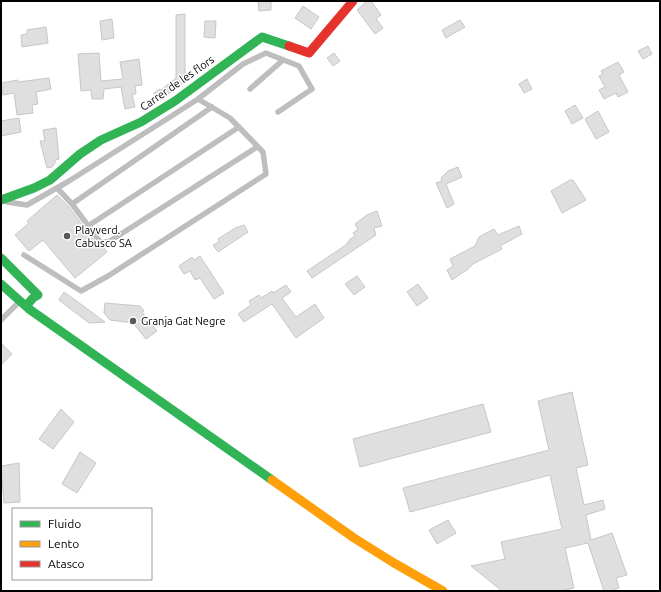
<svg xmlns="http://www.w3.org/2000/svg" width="661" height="592" font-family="Ubuntu,sans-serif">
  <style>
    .building { fill: #dfdfdf; stroke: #c7c7c7 }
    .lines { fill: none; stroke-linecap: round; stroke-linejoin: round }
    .lane { stroke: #bebebe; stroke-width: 5.5 }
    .fast { stroke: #30b455; stroke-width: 9 }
    .slow { stroke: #ff9f0a; stroke-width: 9 }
    .jam { stroke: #e5322d; stroke-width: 9 }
    .poi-dot { fill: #595959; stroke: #fff; stroke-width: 1.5 }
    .labels { text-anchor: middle; stroke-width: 3; stroke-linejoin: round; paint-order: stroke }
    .street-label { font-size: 11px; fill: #000; stroke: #fff }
    .poi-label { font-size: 11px; fill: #000; stroke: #fff; text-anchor: start }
  </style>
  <rect width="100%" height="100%" fill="#fff"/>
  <!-- building -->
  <path class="building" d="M258,1H271V10L259,11Z
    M367,1H371L381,15L376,19L383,28L375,34L357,10Z
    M303,6L319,17L311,29L295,18Z
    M185,14V82L155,103L154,93L159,89L161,90L176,78V15Z
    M112,19L114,38L102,40L100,21Z
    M460,20L465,27L446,38L442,30Z
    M205,21H216L215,38L204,37Z
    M46,27L48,43L22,47L21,35L27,34V30Z
    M648,46L652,54L643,59L638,51Z
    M99,53L101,81L123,79L120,62L139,59L142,85L135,86L136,94H132L135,107L125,109L121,87L104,89L103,99H92L91,90L81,91L78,54Z
    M334,53L340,61L333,66L327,58Z
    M618,62L624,72L619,75L628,92L618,97L616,93L604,99L599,90L605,87L599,76L603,74L601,71Z
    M49,78L51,89L36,92L38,104L32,105L33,113L17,115L14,93L3,95L1,83L18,80V82Z
    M527,79L532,89L524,93L519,84Z
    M575,105L583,118L572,124L565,111Z
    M598,111L609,132L596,139L585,119Z
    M19,118L21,132L1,136V121Z
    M56,128L59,159L55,160V163L52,167L47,168L40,141H45L43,130Z
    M458,167L462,177L446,184L454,204L447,208L436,183L442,181L441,178L448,171Z
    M570,180H573L586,200L562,213L551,191Z
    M57,195L69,207L98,246L103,247L107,252L75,278L43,240L29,251L15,235L29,223L27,221Z
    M377,211L382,226L374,228L376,235L312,278L307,271L346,245L350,239L355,236L353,233L358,229L355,224L367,215Z
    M244,225L248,232L218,252L213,245L219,242L218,239L237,227H239Z
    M519,226L522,234L500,246L502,249L473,264L468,269L452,280L447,270L453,266L450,259L475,246L479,237L494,229L498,235Z
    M200,256L224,293L214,299L200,278L195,280L190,271L184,274L179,266L192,257L194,260Z
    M357,276L365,287L354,295L345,284Z
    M418,284L428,298L417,306L407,292Z
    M286,285L291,292L282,298L296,317L315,304L324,318L296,338L272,304L244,322L238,314L251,305L249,301L259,295L261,298L272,291L273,293Z
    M64,292L82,305L105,322L89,323L59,300Z
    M105,303L140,306L144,311L142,312L157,331L146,339L133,323L110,320L104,313Z
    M1,343L12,354L1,365Z
    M572,392L588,465L576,468L584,505L603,500L605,509L586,515L591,540L612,533L627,575L616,578L619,588L610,591H604L588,543L565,548L574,588L560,591H502L471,566L505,559L501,542L562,529L550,475L410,512L403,488L549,450L538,401Z
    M483,404L491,432L360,467L353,439Z
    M61,409L74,422L53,449L39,439Z
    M80,452L96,463L77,493L62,484Z
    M19,463L20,502L4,503L1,466Z
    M448,520L456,533L437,544L429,530Z"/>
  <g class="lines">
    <!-- lane -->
    <path class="lane" d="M250,89L283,60
      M57,188L72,204L101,243L110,241L257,147
      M7,202L27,205L69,181L170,117L198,99L243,64L266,53L299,66L312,89L278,112
      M72,204L212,107
      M88,226L239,127
      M24,255L81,291L108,276L266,174L263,152L230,118L198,99
      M1,320L19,302"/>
    <!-- fast -->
    <path class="fast" d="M1,200L34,188L50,180L80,154L101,140L141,122L175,101L262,37L289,46
      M1,258L38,295L33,298L26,306
      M1,284L29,309L272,480"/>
    <!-- slow -->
    <path class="slow" d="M272,480L354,538L394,563L443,591"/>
    <!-- jam -->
    <path class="jam" d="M289,46L309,53L353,1"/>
  </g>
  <!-- markers -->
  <g class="poi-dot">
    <circle cx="67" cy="236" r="4"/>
    <circle cx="133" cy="321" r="4"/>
  </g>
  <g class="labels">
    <!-- street labels -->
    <g class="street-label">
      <text transform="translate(177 83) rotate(-35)" y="4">Carrer de les flors</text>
    </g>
    <!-- poi labels -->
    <g class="poi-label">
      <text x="75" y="234">Playverd.<tspan x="75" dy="13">Cabusco SA</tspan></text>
      <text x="141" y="325">Granja Gat Negre</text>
    </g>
  </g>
  <!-- border -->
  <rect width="661" height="592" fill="none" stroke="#000000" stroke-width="4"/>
  <!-- legend -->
  <rect x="12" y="508" width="140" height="72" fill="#ffffff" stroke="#999999"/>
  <rect x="20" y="521" width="20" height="6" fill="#30b455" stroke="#999999"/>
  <text x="48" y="528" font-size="12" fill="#000000">Fluido</text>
  <rect x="20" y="541" width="20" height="6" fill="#ff9f0a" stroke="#999999"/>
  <text x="48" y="548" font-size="12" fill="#000000">Lento</text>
  <rect x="20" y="561" width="20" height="6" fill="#e5322d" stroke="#999999"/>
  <text x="48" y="568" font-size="12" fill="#000000">Atasco</text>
</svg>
